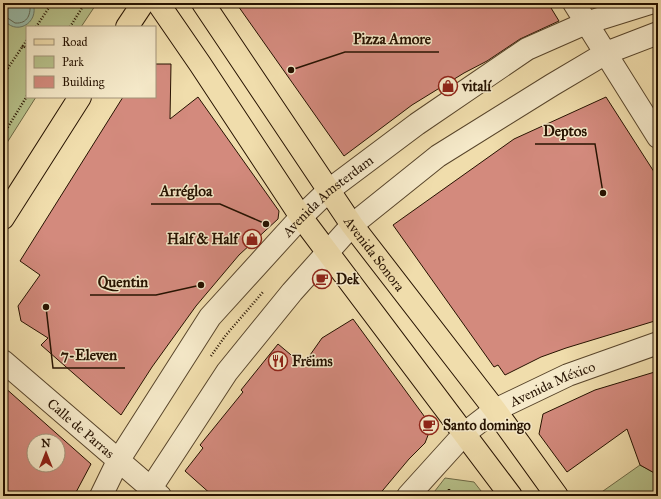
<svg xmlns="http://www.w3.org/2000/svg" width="661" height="499" font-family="'IM FELL Great Primer',serif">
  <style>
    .green { fill: #b7c28b; stroke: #6e6a46 }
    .water { fill: #9abca9; stroke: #6c7865 }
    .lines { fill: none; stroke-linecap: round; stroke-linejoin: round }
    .shore { stroke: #606754; stroke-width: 1 }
    .building { fill: #d38a7d; stroke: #261200; fill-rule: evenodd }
    .minor-casing { stroke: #58452b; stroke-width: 24 }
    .major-casing { stroke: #261200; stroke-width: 24 }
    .path { stroke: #261200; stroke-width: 2.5; stroke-dasharray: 1 2; stroke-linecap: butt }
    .minor { stroke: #f5e9c9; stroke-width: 22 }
    .major { stroke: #f0ddac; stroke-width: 22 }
    .labels { text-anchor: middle; stroke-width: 3; stroke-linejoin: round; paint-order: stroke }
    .poi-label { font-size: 14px; font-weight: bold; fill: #261200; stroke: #f5e9c9; text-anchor: start }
    .street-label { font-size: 14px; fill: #261200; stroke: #f5e9c9 }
    .leader { fill: none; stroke: #261200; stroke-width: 1.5 }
    .callout-dot { fill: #261200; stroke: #f5e9c9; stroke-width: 1.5 }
    .callout-label { font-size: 15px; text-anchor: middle; font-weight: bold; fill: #261200; stroke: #f5e9c9; stroke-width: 3; stroke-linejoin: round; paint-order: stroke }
  </style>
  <rect width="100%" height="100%" fill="#f0ddac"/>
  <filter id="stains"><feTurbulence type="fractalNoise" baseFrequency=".005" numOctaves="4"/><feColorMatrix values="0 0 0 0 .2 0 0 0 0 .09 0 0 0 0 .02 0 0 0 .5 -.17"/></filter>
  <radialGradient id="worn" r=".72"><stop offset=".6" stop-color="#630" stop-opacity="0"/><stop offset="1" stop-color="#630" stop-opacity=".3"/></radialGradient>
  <!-- green -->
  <path class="green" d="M3,3H97L81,27H27V97H36L3,149Z
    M640,465L658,475V488L646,496H596Z
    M445,478L474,482L485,496H431Z"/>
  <!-- water -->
  <path class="water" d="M3,3H33C40,24 14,37 3,18Z"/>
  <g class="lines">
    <!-- shore -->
    <path class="shore" d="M3,16L6,17L15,23C28,24 31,14 30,3"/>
  </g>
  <!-- building -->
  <path class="building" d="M236,3H548L559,21L520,39L487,61L464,73L412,105L344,156Z
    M155,64H171L170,119L198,97L279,211L278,219L239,255L196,306L152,367L121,415L41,345L48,338L21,321L18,306L40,275L20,261L123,97H155Z
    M606,97L658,178V320L566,348L541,357L505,375L498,365L494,367L393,225L514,139Z
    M353,319L427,420L430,430L425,443L409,459L378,496H213L185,471L203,448L200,445L243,392L241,390L278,344L303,365L322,338Z
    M658,371V475L640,465L627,429L567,472L539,434L543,414L595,390Z
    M3,386L91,464L74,496H3ZM34,441H58V465H34Z"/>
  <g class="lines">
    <!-- minor casing -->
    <g class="minor-casing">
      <g id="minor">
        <path d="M574,3L658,137"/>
        <path id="s1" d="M3,361L160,496"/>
        <path id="s2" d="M101,496L118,461L210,317L301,217L329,190L417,124L527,49L586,23L650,3"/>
        <path d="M147,496L151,488L227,372L292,292L352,225L438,156L552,85L606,53L658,33"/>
        <path id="s3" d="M408,496L465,433L495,410L568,375L658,343"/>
      </g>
    </g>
    <!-- major casing -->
    <g class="major-casing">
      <g id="major">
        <path d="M158,3L200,64L301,217L511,496"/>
        <path id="s4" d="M203,3L352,225L495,410L557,496"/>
        <path d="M127,27L143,3"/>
        <path d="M3,218L80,97"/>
      </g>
    </g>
    <!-- path -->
    <path class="path" d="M36,27L52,3
      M70,27L85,3
      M3,47L8,68L27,40
      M22,47L23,46L27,48
      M3,75L8,68
      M3,135L27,96
      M211,356L226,335L263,292
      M449,496V487
      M478,496V490"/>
    <!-- minor -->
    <use href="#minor" class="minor"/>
    <!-- major -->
    <use href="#major" class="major"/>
  </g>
  <!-- icons -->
  <defs>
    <g id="shop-ring" transform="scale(1)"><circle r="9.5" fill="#f5e9c9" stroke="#8f2418" stroke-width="1.5"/><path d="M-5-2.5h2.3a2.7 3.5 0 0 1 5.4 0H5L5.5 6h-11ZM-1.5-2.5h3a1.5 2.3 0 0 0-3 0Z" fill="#8f2418"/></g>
    <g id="cafe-ring" transform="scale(1)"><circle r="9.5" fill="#f5e9c9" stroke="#8f2418" stroke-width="1.5"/><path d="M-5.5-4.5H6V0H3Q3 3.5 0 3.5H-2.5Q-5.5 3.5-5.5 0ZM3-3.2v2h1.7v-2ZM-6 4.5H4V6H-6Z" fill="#8f2418"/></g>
    <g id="restaurant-ring" transform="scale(1)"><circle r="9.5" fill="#f5e9c9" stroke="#8f2418" stroke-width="1.5"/><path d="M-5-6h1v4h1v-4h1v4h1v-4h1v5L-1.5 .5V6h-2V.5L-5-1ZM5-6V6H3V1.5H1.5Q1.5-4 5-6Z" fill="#8f2418"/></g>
  </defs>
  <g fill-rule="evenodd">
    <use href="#shop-ring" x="448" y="86"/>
    <use href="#shop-ring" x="252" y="239"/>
    <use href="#cafe-ring" x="322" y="279"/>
    <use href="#restaurant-ring" x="278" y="361"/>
    <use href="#cafe-ring" x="429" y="425"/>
  </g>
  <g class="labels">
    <!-- poi labels -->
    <g class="poi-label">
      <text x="462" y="91">vitalí</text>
      <text x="238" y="244" text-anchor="end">Half &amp; Half</text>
      <text x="336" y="284">Dek</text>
      <text x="292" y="366">Frëims</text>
      <text x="443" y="430">Santo domingo</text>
    </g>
    <!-- street labels -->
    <g class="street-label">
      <text dy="5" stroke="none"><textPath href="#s2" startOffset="379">Avenida Amsterdam</textPath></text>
      <text dy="5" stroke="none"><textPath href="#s4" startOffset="304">Avenida Sonora</textPath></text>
      <text dy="5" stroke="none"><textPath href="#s3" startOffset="186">Avenida México</textPath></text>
      <text dy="5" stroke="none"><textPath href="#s1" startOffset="103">Calle de Parras</textPath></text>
    </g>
  </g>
  <!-- callouts -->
  <path class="leader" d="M291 70L345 52H439M603 193L595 144H535M266 224L220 204H151M201 285L156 295H90M46 307L53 368H125"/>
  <g class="callout-dot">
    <circle cx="291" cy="70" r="4"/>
    <circle cx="603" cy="193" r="4"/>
    <circle cx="266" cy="224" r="4"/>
    <circle cx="201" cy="285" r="4"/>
    <circle cx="46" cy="307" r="4"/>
  </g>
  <g class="callout-label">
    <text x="392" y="44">Pizza Amore</text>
    <text x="565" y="136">Deptos</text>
    <text x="186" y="196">Arrégloa</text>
    <text x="123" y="287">Quentin</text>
    <text x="89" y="360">7-Eleven</text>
  </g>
  <!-- margin -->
  <rect width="661" height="499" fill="none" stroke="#f0ddac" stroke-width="16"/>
  <rect x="4" y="4" width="653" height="491" fill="none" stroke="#261200" stroke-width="2"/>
  <rect x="8" y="8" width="645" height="483" fill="none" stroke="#261200"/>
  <!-- legend -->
  <rect x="26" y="26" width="130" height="72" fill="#f5e9c9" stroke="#a29379"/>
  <rect x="34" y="39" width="20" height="6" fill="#f0ddac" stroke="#a29379"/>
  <text x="62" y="46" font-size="12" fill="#261200">Road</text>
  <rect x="34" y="56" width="20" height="12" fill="#b7c28b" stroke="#a29379"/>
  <text x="62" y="66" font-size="12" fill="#261200">Park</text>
  <rect x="34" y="76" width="20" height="12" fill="#d38a7d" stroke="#a29379"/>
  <text x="62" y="86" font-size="12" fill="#261200">Building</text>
  <!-- north arrow -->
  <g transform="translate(46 453)"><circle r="19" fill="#f5e9c9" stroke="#a29379"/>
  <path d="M0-3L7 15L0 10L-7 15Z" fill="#8f2418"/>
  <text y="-6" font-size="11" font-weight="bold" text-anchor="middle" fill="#261200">N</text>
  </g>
  <rect width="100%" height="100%" filter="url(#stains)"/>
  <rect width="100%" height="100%" fill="url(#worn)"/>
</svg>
